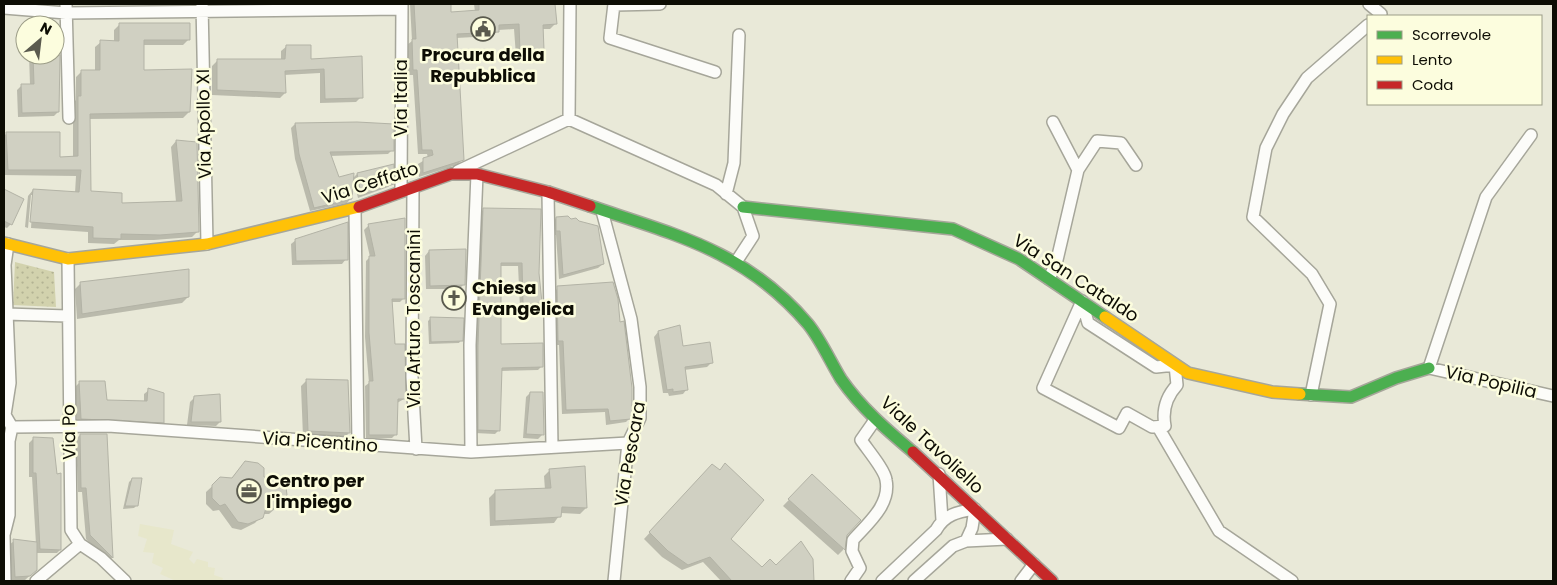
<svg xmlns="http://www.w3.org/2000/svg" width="1557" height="585" font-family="Poppins,sans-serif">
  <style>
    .built { fill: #e7e7cb }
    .green { fill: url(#green-dots) }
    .shadow { fill: #0003 }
    .building { fill: #d0d0c2; stroke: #b3b3a6 }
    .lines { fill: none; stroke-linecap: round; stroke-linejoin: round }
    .street-casing { stroke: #a6a69a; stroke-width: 14 }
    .fast-casing { stroke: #a6a69a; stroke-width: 14 }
    .slow-casing { stroke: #a6a69a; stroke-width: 14 }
    .jam-casing { stroke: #a6a69a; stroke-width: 14 }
    .street { stroke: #fcfcf9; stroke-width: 11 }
    .fast { stroke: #4caf50; stroke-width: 11 }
    .slow { stroke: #ffc107; stroke-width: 11 }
    .jam { stroke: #c62828; stroke-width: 11 }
    .labels { text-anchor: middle; stroke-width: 5; stroke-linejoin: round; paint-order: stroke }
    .poi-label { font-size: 18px; font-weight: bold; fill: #0d0d04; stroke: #fcfdde; text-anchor: start }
    .street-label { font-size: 18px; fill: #0d0d04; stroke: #fcfdde }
  </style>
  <defs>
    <pattern id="green-dots" width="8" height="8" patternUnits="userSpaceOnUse" patternTransform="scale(1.25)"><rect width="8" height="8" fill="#d2d2ad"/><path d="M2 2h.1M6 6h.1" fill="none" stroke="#b3b393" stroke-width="1.8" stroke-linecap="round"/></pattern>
  </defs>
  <rect width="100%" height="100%" fill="#e9e9d8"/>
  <!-- built -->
  <path class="built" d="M140,524L174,530L171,544L193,552L189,559L194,564L197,559L208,562V567L215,568L214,575L223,578L222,581H176L160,574L163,568L152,563L154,553L143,552L147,539L138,536Z"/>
  <!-- green -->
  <path class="green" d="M15,262L54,272L56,307L13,305Z"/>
  <!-- shadow -->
  <path class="shadow" d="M246,4H296L294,7H246Z
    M410,4H450V13L475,12L474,4H554L555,24L550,29H542L543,50L538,55L516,56L514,29L498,30L493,36L456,38L462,160L457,165L419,177L418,164L428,158L427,154H418L413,75H409L407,45L412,41Z
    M120,24L189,39L183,45H143V71L189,112L183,118L89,119L90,192L120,204L176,202L171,147L176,141L198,231L192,237L154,240H119L114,244L88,243V232L31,228L33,195H31L28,228L25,227L28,196L33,190L75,193L76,176L4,175V136L7,133L59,158H73V103L76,100V77L81,72L95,71V47L101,42H114V30Z
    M55,30H58V112L54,116L18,117L17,90L22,85H30L29,55H55Z
    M287,46L310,60L361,57V97L356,102L320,103V73L284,75L285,93L280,98L212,95V66L217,61L281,60V51Z
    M295,124L392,150L388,154L330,156L338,178L351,198L347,203L310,211L295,159L291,128Z
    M357,174L392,183L388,187L358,198L353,178Z
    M4,191L23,200L11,224L7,228L4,227Z
    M484,209L538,263L541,303L537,306L520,307L518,266H499V346L542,366L538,370L501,371L499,430L495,434L475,433L474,350L480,213Z
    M556,218L603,264L598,268L559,279L556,235H552V222Z
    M368,226L404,298L400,302H391L394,345L404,399L397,403L396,434L392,438L366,439L365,386L369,383L365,337L366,261L370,257L364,230Z
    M296,240L346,259L342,264L292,265L291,244Z
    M429,251L464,284L459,289H426L425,256Z
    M81,283L188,297L182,303L77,319L75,289Z
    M558,288L630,418L626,422L606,425L605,412L562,414L559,345H554V292Z
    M431,318L461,340L459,343L429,344L428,321Z
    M658,332L712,362L707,367L684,370L687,389L683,394L669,396L668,393H663L654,337Z
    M307,380L349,433L343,439L303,437L301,386Z
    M79,383L106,401L144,402V394L149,390L163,422L159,426L77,423L75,387Z
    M530,393L543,434L538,439L523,438L526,397Z
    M194,398L220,422L216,426L187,425L190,402Z
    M80,435H105L112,558L108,562L86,539L82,492H78L76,439Z
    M34,438L56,475H59L61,549L57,553H36V570L25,580L11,581L9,545L14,541L36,544L32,477H29V443Z
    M245,462L263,479L276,508L269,514H263L255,523L241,530L232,528L219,510L213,511L206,504V492L220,479H231Z
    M583,468L586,508L580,514L561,513L554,523L490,526L489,498L495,492L545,490L544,476L550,470Z
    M706,471L729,539L762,568L776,567L813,579L812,581H721L703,562L682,570L662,557L644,539Z
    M812,476L846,535L843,550L838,555L783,506Z
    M132,479L137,505L134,508L123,509L129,482Z"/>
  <!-- building -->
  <path class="building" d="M414,4H451V12L479,10V4H555L557,24L543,25L544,50L520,52L519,24L499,25V32L457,34L464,160L423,173V158L433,155L432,150H422L417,70H413L412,39H416Z
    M119,23H190V40H144V70L192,69L190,112L90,114L91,191L122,193V203L182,201L176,140L197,142L199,232L160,235L121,234V239L93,238V227L30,222L33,189L79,192L81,170H8L6,132H60V157L78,156V96H81V70H100V40L119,41Z
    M286,45H311V59L362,56L363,98L325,99L324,69L285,71L286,93L217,90V59H285Z
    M33,55H60L59,112L22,113L21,84H34Z
    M357,122L394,124V151L330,152L339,177L354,173L352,199L314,208L299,154L295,123Z
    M394,164V184L361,195L357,173Z
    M4,189L24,199L12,225L4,221Z
    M483,208L541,209L539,273L542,303L523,304L522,263H501V344L543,343V367L502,368L500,431L478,430V345Z
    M568,216L571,219L576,218L579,221L598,226L604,264L563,275L560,231H556V217Z
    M405,218V299H392L395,344H405L406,399H398L397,435H369V381H373L369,333V256H375L368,224Z
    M348,222V260L296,261L295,239Z
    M466,249L465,285L430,286L429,250Z
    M189,269V297L82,314L80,282Z
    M613,282L618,299L620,322L624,321L632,388V416L631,419L610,421L608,409L566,410L563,341H558L557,286Z
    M430,317L464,318L463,341L431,342Z
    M680,325L683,346L710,342L713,363L685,367L688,390L673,392V389L667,390L658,331Z
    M306,379L348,380L350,433L308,431Z
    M79,381H105L107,400L147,401L148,388L164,393V423L81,419Z
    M530,392H543L544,435L526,434Z
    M220,394L221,422H191L194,396Z
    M80,434H107L113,558L90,535L86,488H81Z
    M33,437L53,438L57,474L61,473V550L40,549L36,473H33Z
    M245,461L258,463L264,468V477L279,480L286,487L287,495L277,509L266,508L263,518L248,524L238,522L225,504L220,506L212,498V485L220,477L232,478Z
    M725,463L764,500L731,539L762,567L770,559L776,565L801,541L813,559L814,581H732L710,557L688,565L668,551L649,532L712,464L720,470Z
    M585,466L587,508L562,507L561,517L495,521V490L551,488L549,469Z
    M812,474L861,520L847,535L845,550L788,499Z
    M132,478H142L138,506H125Z
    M13,539L37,542V570L30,576L15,577Z"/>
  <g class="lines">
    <!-- street casing -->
    <g class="street-casing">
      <path id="street" d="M66,4L69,118
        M202,4L207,244
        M614,4L610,38L715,72
        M1369,4L1381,14L1379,16
        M614,5L660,4
        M4,8L66,13L401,9
        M569,119L570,4
        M1053,122L1078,170
        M1531,135L1486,197L1429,368L1553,396
        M458,171L569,119L716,185L743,207L753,236L736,262
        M413,188L412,377L416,449
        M401,191L402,4
        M548,192L552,447
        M726,194L734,163L739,35
        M355,209L358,445
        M602,211L631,319L640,387V418L628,443L614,581
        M68,259L71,530L80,544L101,558L125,581
        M1049,279L1057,260L1078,170L1097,141L1121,143L1136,165
        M1082,301L1088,323L1156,367L1175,365L1177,385C1166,397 1162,410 1165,426L1152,427L1127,413L1119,428L1043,388Z
        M7,314L67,316
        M1311,395L1330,304L1312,274L1253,217L1266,148L1283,114L1307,78L1368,25
        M12,427L108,426L471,452L628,443
        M1158,427L1219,531L1292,581
        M471,452L470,345L477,174
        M939,474L942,520
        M5,581L4,535L9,515V441L12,427L5,415L10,383L5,265L8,244
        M36,581L80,544
        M851,581L860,568L852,551L853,540C867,524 891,505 886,480C885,470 867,449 861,440L875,420
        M882,581L936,530C945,514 958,512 975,509L972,528L966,541
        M914,581L953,546L966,541L1007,539
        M1021,581L1034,564"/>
    </g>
    <!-- fast casing -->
    <g class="fast-casing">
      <path id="fast" d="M590,206C676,235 746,251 808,324C821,340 830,361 841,379C861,408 887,430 913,452
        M743,207L953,229L1019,259L1105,317
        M1300,394L1351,397L1396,378L1429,368"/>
    </g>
    <!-- slow casing -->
    <g class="slow-casing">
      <path id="slow" d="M4,243L68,259L207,244L359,207
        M1105,317L1188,373L1272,392L1300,394"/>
    </g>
    <!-- jam casing -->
    <g class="jam-casing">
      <path id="jam" d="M359,207L451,174H477L548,192L590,206
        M913,452L1052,581"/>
    </g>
    <!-- street -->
    <use href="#street" class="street"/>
    <!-- fast -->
    <use href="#fast" class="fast"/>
    <!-- slow -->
    <use href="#slow" class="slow"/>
    <!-- jam -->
    <use href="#jam" class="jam"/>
  </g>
  <!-- icons -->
  <defs>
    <g id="civic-ring" transform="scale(1.25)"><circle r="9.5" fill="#fcfdde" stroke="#5a5a4e" stroke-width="1.5"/><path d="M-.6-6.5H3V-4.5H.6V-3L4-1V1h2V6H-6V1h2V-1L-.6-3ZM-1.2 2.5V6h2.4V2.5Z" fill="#5a5a4e"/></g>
    <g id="church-ring" transform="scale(1.25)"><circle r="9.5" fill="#fcfdde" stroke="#5a5a4e" stroke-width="1.5"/><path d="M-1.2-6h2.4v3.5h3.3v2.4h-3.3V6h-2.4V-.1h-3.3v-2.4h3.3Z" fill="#5a5a4e"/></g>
    <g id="office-ring" transform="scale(1.25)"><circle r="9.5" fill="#fcfdde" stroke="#5a5a4e" stroke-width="1.5"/><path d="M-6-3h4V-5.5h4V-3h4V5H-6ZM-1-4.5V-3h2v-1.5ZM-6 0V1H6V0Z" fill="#5a5a4e"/></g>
  </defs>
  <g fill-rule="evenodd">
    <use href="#civic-ring" x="483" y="29"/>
    <use href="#church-ring" x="454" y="298"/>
    <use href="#office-ring" x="249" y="491"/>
  </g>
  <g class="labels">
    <!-- poi labels -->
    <g class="poi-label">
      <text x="483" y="61" text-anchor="middle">Procura della<tspan x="483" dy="21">Repubblica</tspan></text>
      <text x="472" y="294">Chiesa<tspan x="472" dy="21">Evangelica</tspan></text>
      <text x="266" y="487">Centro per<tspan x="266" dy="21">l'impiego</tspan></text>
    </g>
    <!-- street labels -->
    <g class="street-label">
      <text transform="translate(401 98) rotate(-90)" y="6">Via Italia</text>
      <text transform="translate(204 124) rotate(-91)" y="6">Via Apollo XI</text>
      <text transform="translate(370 183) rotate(-18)" y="6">Via Ceffato</text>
      <text transform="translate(1076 278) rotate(33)" y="6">Via San Cataldo</text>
      <text transform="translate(414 319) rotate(-90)" y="6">Via Arturo Toscanini</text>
      <text transform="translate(1491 382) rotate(13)" y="6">Via Popilia</text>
      <text transform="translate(69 432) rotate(-91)" y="6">Via Po</text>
      <text transform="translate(320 442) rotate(4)" y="6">Via Picentino</text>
      <text transform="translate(932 445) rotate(43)" y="6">Viale Tavoliello</text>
      <text transform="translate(630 454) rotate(-80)" y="6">Via Pescara</text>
    </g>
  </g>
  <!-- border -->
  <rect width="1557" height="585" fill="none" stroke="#0d0d04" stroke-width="10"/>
  <!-- legend -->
  <rect x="1367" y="15" width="175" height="90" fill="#fcfdde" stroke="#9c9d87"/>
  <rect x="1377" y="31" width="25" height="8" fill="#4caf50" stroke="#9c9d87"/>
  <text x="1412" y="40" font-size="15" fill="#0d0d04">Scorrevole</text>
  <rect x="1377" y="56" width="25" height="8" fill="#ffc107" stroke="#9c9d87"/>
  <text x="1412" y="65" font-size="15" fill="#0d0d04">Lento</text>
  <rect x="1377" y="81" width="25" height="8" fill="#c62828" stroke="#9c9d87"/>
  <text x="1412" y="90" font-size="15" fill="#0d0d04">Coda</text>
  <!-- north arrow -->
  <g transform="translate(40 40) rotate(28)"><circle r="24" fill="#fcfdde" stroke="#9c9d87"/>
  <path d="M0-4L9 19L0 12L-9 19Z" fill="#5a5a4e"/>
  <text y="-8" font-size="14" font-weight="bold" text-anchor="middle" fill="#0d0d04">N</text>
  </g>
</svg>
